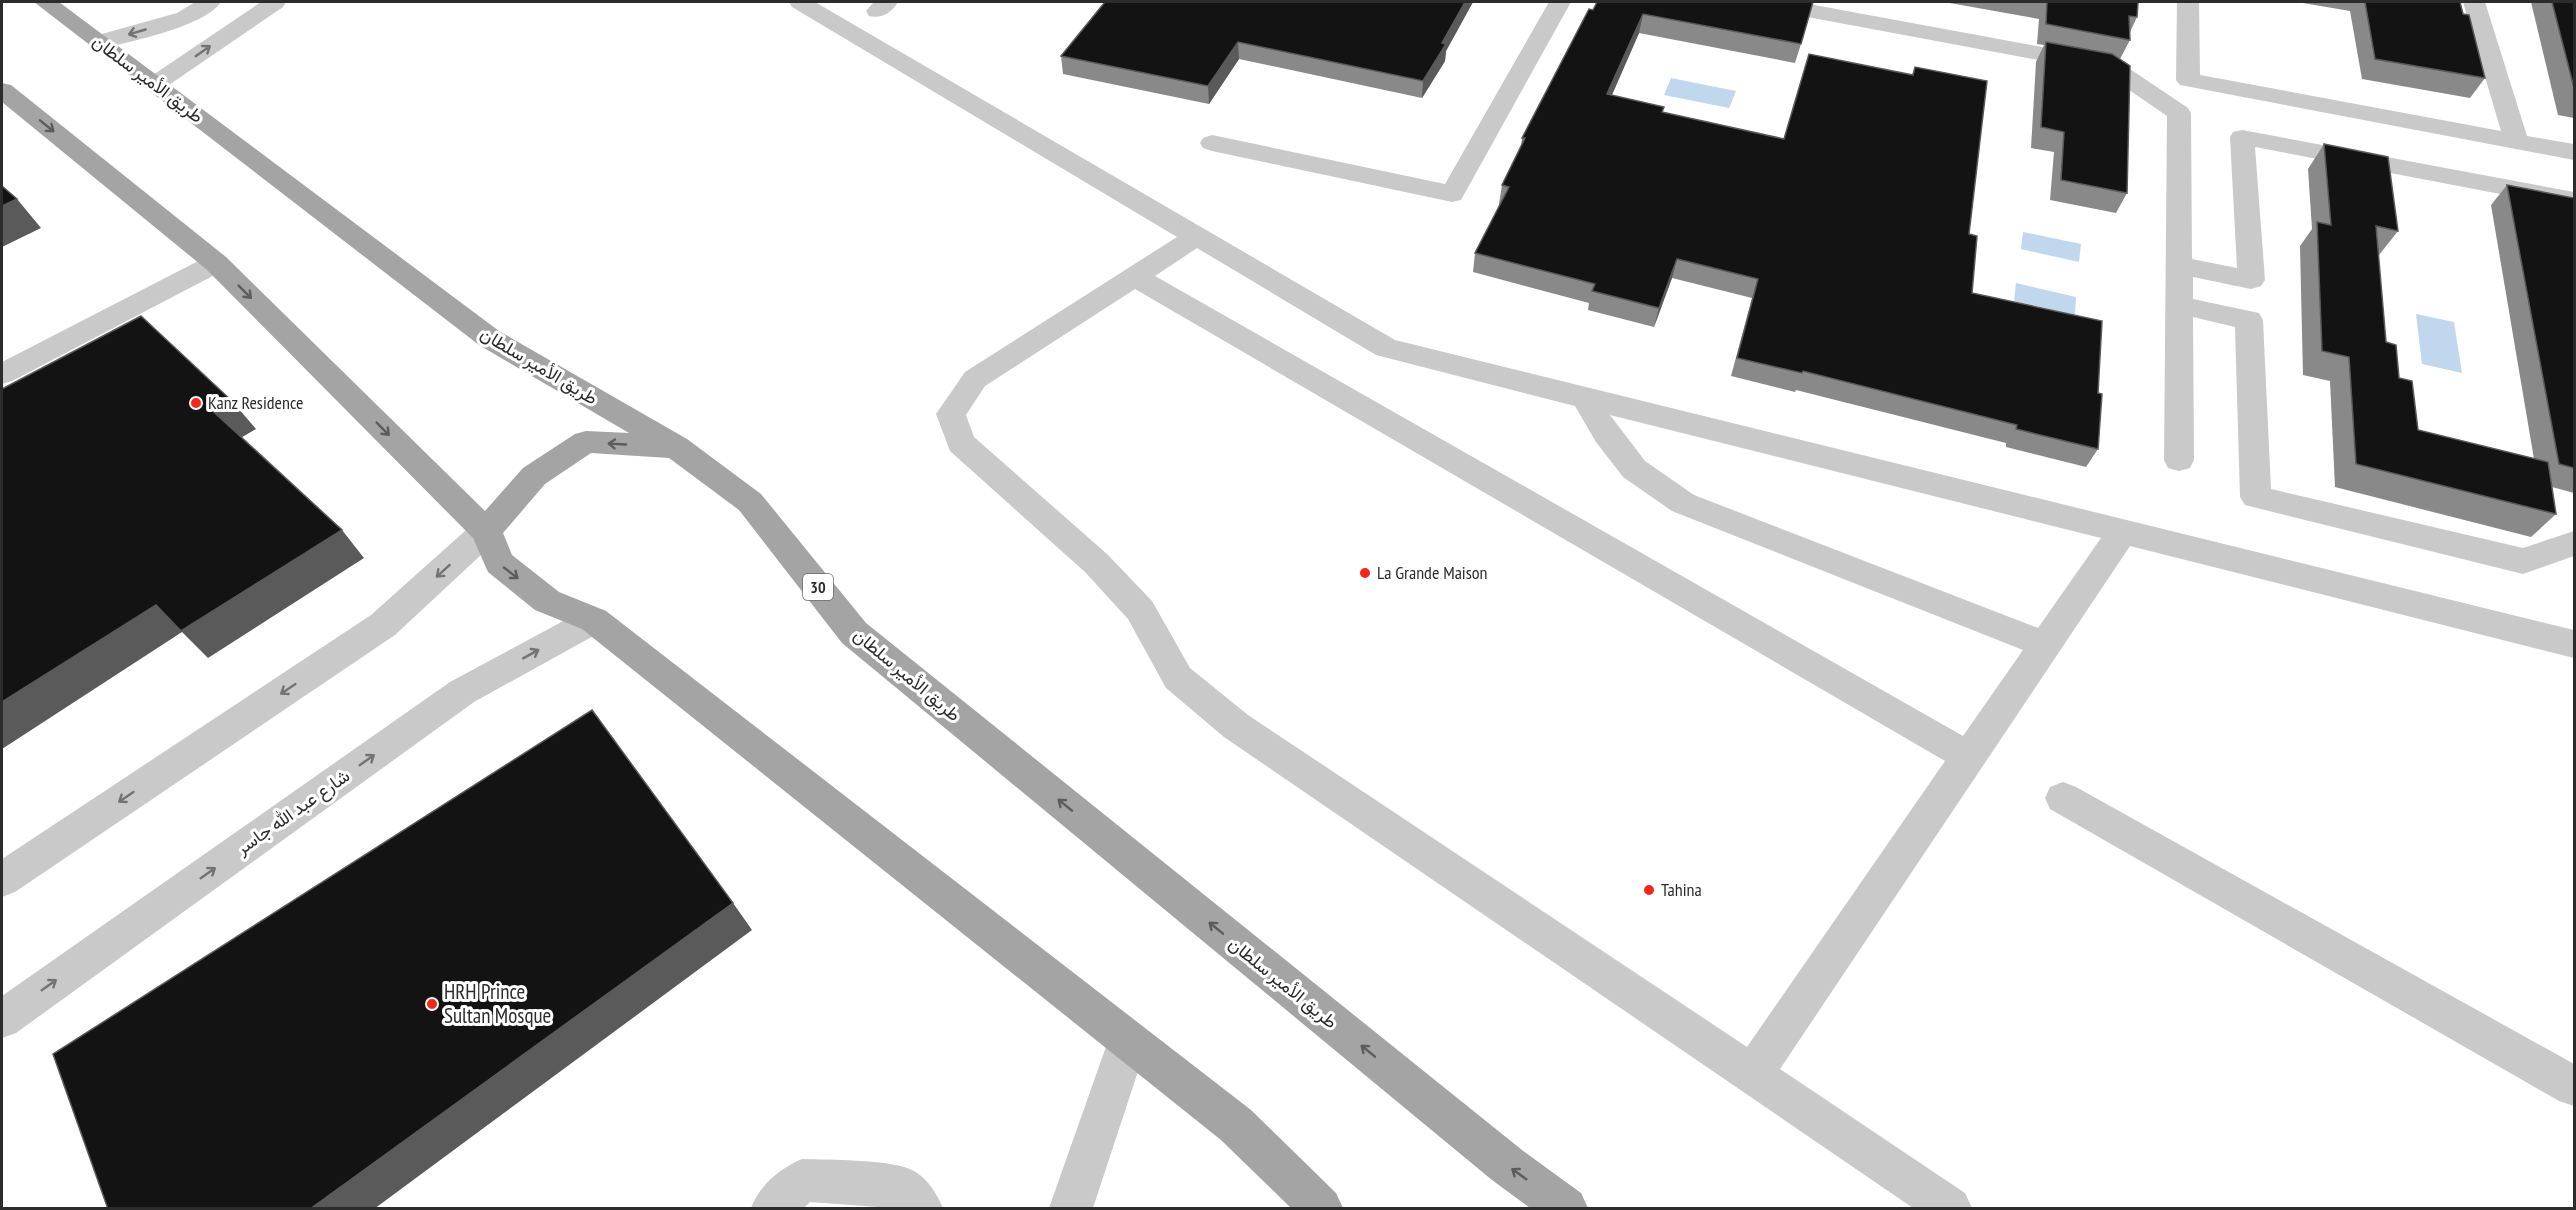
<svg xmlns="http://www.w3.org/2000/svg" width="2576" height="1210" font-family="'PT Sans Narrow',Vazirmatn,sans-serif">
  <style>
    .water { fill: #c1d7ee }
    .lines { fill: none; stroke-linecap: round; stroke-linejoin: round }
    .minor { fill: #c9c9c9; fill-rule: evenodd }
    .major { fill: #a4a4a4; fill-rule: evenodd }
    .wall { fill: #898989 }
    .shaded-wall { fill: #5a5a5a }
    .building { fill: #131313; stroke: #5a5a5a; stroke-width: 1.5 }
    .oneway { stroke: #737373 }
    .oneway2 { stroke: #5c5c5c }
    .poi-dot { fill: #f6261a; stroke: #fff; stroke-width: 2 }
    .labels { text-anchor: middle; stroke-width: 6; stroke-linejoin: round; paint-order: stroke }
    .shield { fill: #fff; stroke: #6b6b6b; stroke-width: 1.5 }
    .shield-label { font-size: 16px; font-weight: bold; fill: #2c2c2c }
    .street-label { font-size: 18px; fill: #2c2c2c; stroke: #fff }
    .poi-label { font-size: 18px; fill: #2c2c2c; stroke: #fff; text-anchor: start }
    .near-poi-label { font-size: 21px; fill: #2c2c2c; stroke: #fff; text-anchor: start }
  </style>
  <rect width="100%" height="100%" fill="#fff"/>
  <!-- water -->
  <path class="water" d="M1671,78L1736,91L1729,108L1664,95Z
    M2023,232L2081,244L2079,262L2021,249Z
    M2016,283L2076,297L2075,315L2014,301Z
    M2416,314L2454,322L2462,373L2422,364Z"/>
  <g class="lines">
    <!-- minor -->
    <path class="minor" d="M195,2H221C204,27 129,42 99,49L91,47L87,42L91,37L177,13Z
      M261,2H286L283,7L163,89L155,91L147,89L143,84L147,79Z
      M789,2H815L1395,340L2574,630V658L2130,546L1780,1069L1965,1193L1972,1208H1913L1224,737L1166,688L1128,619L1085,572L950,451L936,414L965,372L1177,237L792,7ZM1197,248L1376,355L1575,406L1596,442L1623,477L1672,511L2023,650L1963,736L1155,276ZM1135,289L1945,761L1747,1047L1248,715L1190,668L1152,601L1107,554L974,437L966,415L985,386ZM1610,415L2101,538L2038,628L1694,495L1645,461Z
      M874,2H898C891,13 882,19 869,16L866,11Z
      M1549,2H1571L1461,200L1452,202L1212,151L1203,148L1200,143L1203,138L1212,135L1445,184Z
      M1753,2H1798L2118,61L2188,108L2191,113L2192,259L2237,268L2230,137L2233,132L2242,130L2574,192V208L2255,147L2265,280L2261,286L2251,289L2193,277V299L2259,313L2263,320L2271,489L2523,548L2574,531V556L2523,574L2245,505L2240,497L2235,327L2193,317L2194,460L2190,468L2179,471L2168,468L2164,460L2167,116L2103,72L1764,9L1756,7Z
      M2177,2H2199L2200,75L2501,131L2463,2H2485L2527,136L2574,144V160L2180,85L2176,80Z
      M216,254L226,257L230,263L226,269L12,381L2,384V362L206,257Z
      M486,519L497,522L502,531L497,540L395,635L15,892L2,897V859L371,615L475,522Z
      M594,607L606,611L611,620L606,629L474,702L16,1033L2,1038V996L450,682L582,611Z
      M2063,782L2076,787L2574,1064V1106L2559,1101L2050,809L2045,798L2050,787Z
      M1128,1021L1142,1027L1148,1041L1093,1208H1049L1108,1041L1114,1027Z
      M802,1159C828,1160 894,1159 914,1171C928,1179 937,1194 943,1208H891L810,1202L804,1208H751C759,1186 780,1168 802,1159Z"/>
    <!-- major -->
    <path class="major" d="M34,2H59L499,331L687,439L761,494L866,623L1522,1150L1581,1193L1588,1208H1530L1492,1180L842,643L739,510L669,458L591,453L545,484L503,533L512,555L559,592L606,611L1251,1110L1336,1193L1343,1208H1291L1221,1140L582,629L535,610L488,572L473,538L206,269L2,102V83L11,85L226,257L485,511L523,468L575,434L586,431L629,433L479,345Z"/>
  </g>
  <!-- wall -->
  <path class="wall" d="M1105,2H1473L1446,51L1445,61L1422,98L1239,59L1209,104L1063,74L1061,56Z
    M1597,2L1801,44L1795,63L1639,33L1612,95L1663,113L1784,139L1803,73L1912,75L1915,67L1969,234L1972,293L2098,393V449L2086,467L2006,447V443L1796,390L1795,392L1731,376L1752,298L1672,278L1654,327L1588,310L1589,303L1473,272L1475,253L1500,205L1499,204L1502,185L1521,147L1522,138L1593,10Z
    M1944,2H2138L2137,17L2130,32V40L2120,59L2127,193L2116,213L2050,200L2054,152L2031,148L2036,62L2044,45L2037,44L2039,19Z
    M2297,2H2460L2463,14L2485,78L2470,98L2362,79L2350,11Z
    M2531,2H2574V118L2558,115Z
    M2324,144L2398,231L2379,255H2378L2386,342L2418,430L2534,459L2491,205L2507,185L2574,198V493L2552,487L2556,514L2531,537L2335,487L2330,381L2303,375L2300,246L2312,229L2308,169Z"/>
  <!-- shaded-wall -->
  <path class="shaded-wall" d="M1465,2H1473L1446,51L1445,61L1422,98L1423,81L1442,43Z
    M1643,14L1639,33L1604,113L1607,94Z
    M1238,42L1239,59L1209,104L1208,86Z
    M17,199L41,228L2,247V206Z
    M1677,259L1672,278L1654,327L1659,308Z
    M232,401L256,429L237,440L214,412Z
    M342,530L364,558L208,658L182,632L2,749V702L156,605Z
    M733,903L752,930L374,1209H310Z"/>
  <!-- building -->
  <path class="building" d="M1105,2H1465L1442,43L1446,44L1423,81L1238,42L1208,86L1061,56Z
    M1597,2H1813L1801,44L1643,14L1607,94L1664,107L1662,112L1784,139L1809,54L1913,75L1915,67L1987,81L1969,234L1977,236L1972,293L2102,321L2098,393L2102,394L2098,449L2016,429L2017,425L1803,371L1802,373L1737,358L1758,279L1677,259L1659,308L1592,291L1595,284L1475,253L1509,187L1502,185L1525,138H1522L1589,9L1593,10Z
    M2047,2H2138L2137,17L2129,16L2130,40L2046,24Z
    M2365,2H2460L2463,14L2469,15L2485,78L2375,59Z
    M2552,2H2574V88Z
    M2046,42L2112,54L2130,66L2127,193L2061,180L2064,132L2041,127Z
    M2324,144L2388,157L2398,231L2376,226L2386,342L2396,345L2399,378L2412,381L2418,430L2548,462L2556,514L2356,464L2349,357L2322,351L2317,222L2331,225Z
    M2507,185L2574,198V468L2559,464Z
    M2,186L17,199L2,206Z
    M141,316L232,401L214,412L342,530L181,631L156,605L2,702V389Z
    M592,710L733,903L310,1209H108L53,1054Z"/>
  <!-- one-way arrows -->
  <defs><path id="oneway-shaft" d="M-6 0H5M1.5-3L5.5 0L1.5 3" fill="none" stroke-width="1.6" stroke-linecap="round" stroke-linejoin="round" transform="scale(1.5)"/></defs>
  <g class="oneway">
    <use href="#oneway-shaft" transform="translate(137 32) rotate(164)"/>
    <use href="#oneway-shaft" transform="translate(203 51) rotate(-35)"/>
    <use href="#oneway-shaft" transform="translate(443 571) rotate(138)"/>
    <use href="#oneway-shaft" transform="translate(531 654) rotate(-29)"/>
    <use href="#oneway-shaft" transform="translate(288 689) rotate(146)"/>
    <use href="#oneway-shaft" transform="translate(367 760) rotate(-35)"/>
    <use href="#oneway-shaft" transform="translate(126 797) rotate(146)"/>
    <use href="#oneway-shaft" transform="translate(208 873) rotate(-35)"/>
    <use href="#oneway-shaft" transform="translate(49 985) rotate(-35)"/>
  </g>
  <g class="oneway2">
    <use href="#oneway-shaft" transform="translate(47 126) rotate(39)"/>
    <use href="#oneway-shaft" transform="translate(245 292) rotate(45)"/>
    <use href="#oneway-shaft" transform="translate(383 429) rotate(45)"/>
    <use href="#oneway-shaft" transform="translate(617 444) rotate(-177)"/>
    <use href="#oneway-shaft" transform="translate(511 573) rotate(38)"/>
    <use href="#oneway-shaft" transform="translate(1065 805) rotate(-141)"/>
    <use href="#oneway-shaft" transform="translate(1216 928) rotate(-141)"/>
    <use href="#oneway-shaft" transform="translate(1368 1051) rotate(-141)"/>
    <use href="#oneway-shaft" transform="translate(1519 1174) rotate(-144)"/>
  </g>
  <!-- markers -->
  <g class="poi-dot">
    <circle cx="196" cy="403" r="6"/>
    <circle cx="1365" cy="573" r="6"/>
    <circle cx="1649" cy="890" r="6"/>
    <circle cx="432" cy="1004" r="6"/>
  </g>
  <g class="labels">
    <!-- shield labels -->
    <rect class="shield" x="803" y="574" width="30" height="26" rx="4.5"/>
    <g class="shield-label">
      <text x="818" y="593">30</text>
    </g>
    <!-- street labels -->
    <g class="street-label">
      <text transform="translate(148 79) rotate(37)" y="6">طريق الأمير سلطان</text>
      <text transform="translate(539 366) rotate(31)" y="6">طريق الأمير سلطان</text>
      <text transform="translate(907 675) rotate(40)" y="6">طريق الأمير سلطان</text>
      <text transform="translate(293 812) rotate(-35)" y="6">شارع عبد الله جاسر</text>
      <text transform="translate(1283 983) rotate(39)" y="6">طريق الأمير سلطان</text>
    </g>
    <!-- poi labels -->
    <g class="poi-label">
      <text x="208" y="409">Kanz Residence</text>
      <text x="1377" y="579">La Grande Maison</text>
      <text x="1661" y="896">Tahina</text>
    </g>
    <!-- near-poi labels -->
    <g class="near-poi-label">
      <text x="444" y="999">HRH Prince<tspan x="444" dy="24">Sultan Mosque</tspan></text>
    </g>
  </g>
  <!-- border -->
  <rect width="2576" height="1210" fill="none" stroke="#2c2c2c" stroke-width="6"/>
</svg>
